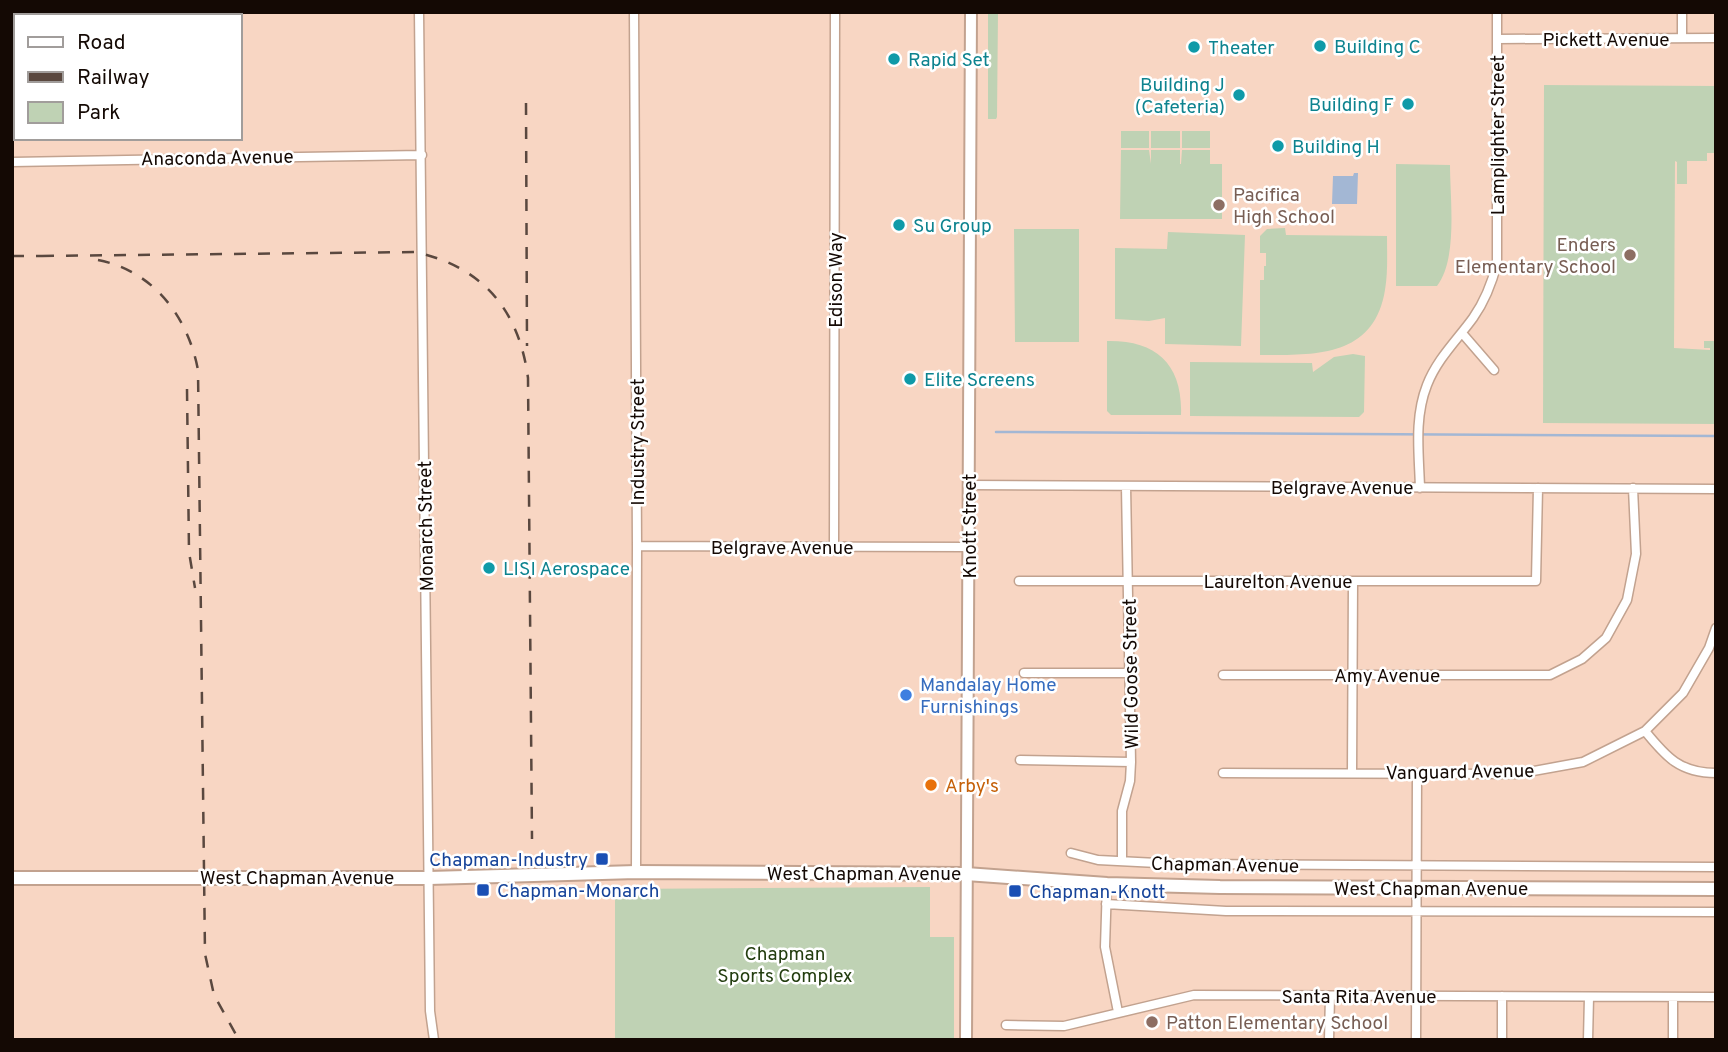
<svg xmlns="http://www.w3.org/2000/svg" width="1728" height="1052" font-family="Overpass,sans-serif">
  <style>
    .green { fill: #bfd2b4 }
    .water { fill: #a3b7d4 }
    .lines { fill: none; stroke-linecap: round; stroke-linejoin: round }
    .stream { stroke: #a3b7d4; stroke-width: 2.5 }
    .street-casing { stroke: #c2a28f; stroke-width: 11 }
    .secondary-casing { stroke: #c2a28f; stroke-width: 14 }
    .primary-casing { stroke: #c2a28f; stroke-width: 16 }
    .street { stroke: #fff; stroke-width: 8 }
    .secondary { stroke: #fff; stroke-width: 10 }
    .primary { stroke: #fff; stroke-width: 12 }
    .rail { stroke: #5a483f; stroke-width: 2.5; stroke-dasharray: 12 12; stroke-linecap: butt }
    .culture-dot { fill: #0f9aa8; stroke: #fff; stroke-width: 2.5 }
    .education-dot { fill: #8d6e63; stroke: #fff; stroke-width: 2.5 }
    .shop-dot { fill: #3f7fe0; stroke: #fff; stroke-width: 2.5 }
    .food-dot { fill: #e8710a; stroke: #fff; stroke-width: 2.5 }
    .transit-dot { fill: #1a4fb4; stroke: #fff; stroke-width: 2.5 }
    .labels { text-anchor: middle; stroke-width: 5; stroke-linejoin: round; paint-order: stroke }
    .street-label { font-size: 19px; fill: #140904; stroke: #fff }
    .culture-label { font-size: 19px; fill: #0d838f; stroke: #fff; text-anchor: start }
    .education-label { font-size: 19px; fill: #785e54; stroke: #fff; text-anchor: start }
    .shop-label { font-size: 19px; fill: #366cbe; stroke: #fff; text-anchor: start }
    .food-label { font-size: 19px; fill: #c56008; stroke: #fff; text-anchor: start }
    .transit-label { font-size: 19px; fill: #164399; stroke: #fff; text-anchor: start }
    .park-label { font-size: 19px; fill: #233d0f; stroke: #fff }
  </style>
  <rect width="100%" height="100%" fill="#f8d6c3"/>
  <!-- green -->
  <path class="green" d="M988,12H998L997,117L996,119H988Z
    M1544,85L1716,86V153H1707V161H1687V184H1677V162L1675,161L1674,348L1710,350V348H1704V341H1716V424L1543,423Z
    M1121,131H1149V148H1121Z
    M1151,131H1180V148H1151Z
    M1182,131H1210V148H1182Z
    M1121,150H1149L1151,164V150H1180V164H1181L1182,150H1210V164H1222V219H1120Z
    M1396,164L1450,165C1450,198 1458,259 1437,286H1396Z
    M1285,228L1286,235L1387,236C1387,254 1388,273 1385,290C1374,358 1314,355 1260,355V280H1264V266H1266V253H1260V236L1267,229Z
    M1014,229H1079V342H1015Z
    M1168,232L1245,235L1241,346L1165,344V318L1149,321L1115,319V248L1167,249Z
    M1107,341C1156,340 1183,364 1181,415H1111L1107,411Z
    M1353,354L1365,356L1364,412L1359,417L1190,416V362L1312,363L1313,372L1334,357Z
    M930,887V937H954V1040H615V889Z"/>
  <!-- water -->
  <path class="water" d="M1354,173H1358L1357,204H1332L1333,176H1353Z"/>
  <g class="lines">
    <!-- stream -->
    <path class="stream" d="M996,432L1716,436"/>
    <!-- street casing -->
    <g class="street-casing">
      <path id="street" d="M419,12L430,1011L434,1040
        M634,12L637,546L636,872
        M1682,38V12
        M1497,39L1716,38
        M12,162L422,155
        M1462,333L1494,370
        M969,485L1716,489
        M1420,488C1419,453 1414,418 1427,385C1437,359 1457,340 1473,318C1485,301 1492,283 1497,263V12
        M637,546L969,547
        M834,547L835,12
        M1019,581H1536L1538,488
        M1024,673H1131
        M1223,675H1550L1582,659L1606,638L1627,600L1636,554L1633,488
        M1645,731C1666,757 1680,773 1716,773
        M1020,760L1131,762
        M1223,773L1517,774L1583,762L1645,731L1683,693L1709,648L1716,628
        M1352,773L1353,581
        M1071,853L1098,860L1177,864L1716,867
        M1122,861V811L1130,781L1131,762L1126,486
        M1107,884L1105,947L1118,1012
        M1106,904L1226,911L1716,912
        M1006,1025L1064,1026L1194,995L1716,997
        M1329,1040L1330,996
        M1416,1040L1417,773
        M1502,1040V996
        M1588,1040L1589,997
        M1673,1040V997"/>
    </g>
    <!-- secondary casing -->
    <g class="secondary-casing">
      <path id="secondary" d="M966,1040L971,12"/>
    </g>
    <!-- primary casing -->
    <g class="primary-casing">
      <path id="primary" d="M12,878H429L636,872L966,874L1107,884L1220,887L1716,889"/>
    </g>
    <!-- street -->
    <use href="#street" class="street"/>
    <!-- secondary -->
    <use href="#secondary" class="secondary"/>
    <!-- primary -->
    <use href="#primary" class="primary"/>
    <!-- rail -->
    <path class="rail" d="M526,103L527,346
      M12,256H51
      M42,256L415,252C483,267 519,310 528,378L532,839
      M98,260C154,271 188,317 198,370L205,954L214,995L239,1040
      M187,389L189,552L195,588"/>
  </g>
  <!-- markers -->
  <g class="culture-dot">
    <circle cx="1320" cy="46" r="7"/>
    <circle cx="1194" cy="47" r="7"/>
    <circle cx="894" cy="59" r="7"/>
    <circle cx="1239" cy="95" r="7"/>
    <circle cx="1408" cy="104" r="7"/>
    <circle cx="1278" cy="146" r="7"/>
    <circle cx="899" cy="225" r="7"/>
    <circle cx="910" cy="379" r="7"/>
    <circle cx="489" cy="568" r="7"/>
  </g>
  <g class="education-dot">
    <circle cx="1219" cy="205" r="7"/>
    <circle cx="1630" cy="255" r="7"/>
    <circle cx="1152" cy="1022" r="7"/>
  </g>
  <circle class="shop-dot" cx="906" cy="695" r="7"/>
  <circle class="food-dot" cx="931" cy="785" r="7"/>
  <g class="transit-dot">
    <rect x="595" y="852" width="14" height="14" rx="3.5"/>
    <rect x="476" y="883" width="14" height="14" rx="3.5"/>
    <rect x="1008" y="884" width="14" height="14" rx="3.5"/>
  </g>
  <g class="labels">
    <!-- street labels -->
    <g class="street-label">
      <text x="1606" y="46">Pickett Avenue</text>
      <text transform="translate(1497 135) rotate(-90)" y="7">Lamplighter Street</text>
      <text transform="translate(217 157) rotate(-1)" y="7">Anaconda Avenue</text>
      <text transform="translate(835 280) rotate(-90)" y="7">Edison Way</text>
      <text transform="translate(637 442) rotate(-90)" y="7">Industry Street</text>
      <text x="1342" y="494">Belgrave Avenue</text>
      <text transform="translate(425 526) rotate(-91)" y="7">Monarch Street</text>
      <text transform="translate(969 526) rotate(-90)" y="7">Knott Street</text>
      <text x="782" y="554">Belgrave Avenue</text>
      <text x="1278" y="588">Laurelton Avenue</text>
      <text transform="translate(1130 674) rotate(-91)" y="7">Wild Goose Street</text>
      <text x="1387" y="682">Amy Avenue</text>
      <text transform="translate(1460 771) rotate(-1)" y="7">Vanguard Avenue</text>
      <text transform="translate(1225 864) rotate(1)" y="7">Chapman Avenue</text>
      <text x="864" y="880">West Chapman Avenue</text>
      <text x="297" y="884">West Chapman Avenue</text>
      <text x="1431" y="895">West Chapman Avenue</text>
      <text x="1359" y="1003">Santa Rita Avenue</text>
    </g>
    <!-- culture labels -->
    <g class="culture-label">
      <text x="1334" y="53">Building C</text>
      <text x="1208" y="54">Theater</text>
      <text x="908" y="66">Rapid Set</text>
      <text x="1225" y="91" text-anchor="end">Building J<tspan x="1225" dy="22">(Cafeteria)</tspan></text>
      <text x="1394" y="111" text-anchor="end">Building F</text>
      <text x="1292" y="153">Building H</text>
      <text x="913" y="232">Su Group</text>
      <text x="924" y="386">Elite Screens</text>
      <text x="503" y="575">LISI Aerospace</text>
    </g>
    <!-- education labels -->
    <g class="education-label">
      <text x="1233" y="201">Pacifica<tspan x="1233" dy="22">High School</tspan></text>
      <text x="1616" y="251" text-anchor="end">Enders<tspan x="1616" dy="22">Elementary School</tspan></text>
      <text x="1166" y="1029">Patton Elementary School</text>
    </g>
    <!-- shop labels -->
    <g class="shop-label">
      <text x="920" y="691">Mandalay Home<tspan x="920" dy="22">Furnishings</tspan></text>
    </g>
    <!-- food labels -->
    <g class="food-label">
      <text x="945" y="792">Arby's</text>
    </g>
    <!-- transit labels -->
    <g class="transit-label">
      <text x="588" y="866" text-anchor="end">Chapman-Industry</text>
      <text x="497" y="897">Chapman-Monarch</text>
      <text x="1029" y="898">Chapman-Knott</text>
    </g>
    <!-- park labels -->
    <g class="park-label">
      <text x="785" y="960">Chapman<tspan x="785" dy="22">Sports Complex</tspan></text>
    </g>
  </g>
  <!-- border -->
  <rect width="1728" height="1052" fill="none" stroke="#140904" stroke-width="28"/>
  <!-- legend -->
  <rect x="14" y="14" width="228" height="126" fill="#ffffff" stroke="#a19d9b" stroke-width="2"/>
  <rect x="28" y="37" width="35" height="10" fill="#ffffff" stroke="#a19d9b" stroke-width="2"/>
  <text x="77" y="49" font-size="21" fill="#140904">Road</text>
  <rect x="28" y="72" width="35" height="10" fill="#5a483f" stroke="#a19d9b" stroke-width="2"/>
  <text x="77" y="84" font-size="21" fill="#140904">Railway</text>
  <rect x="28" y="102" width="35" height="21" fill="#bfd2b4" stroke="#a19d9b" stroke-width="2"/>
  <text x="77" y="119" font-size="21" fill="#140904">Park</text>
</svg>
